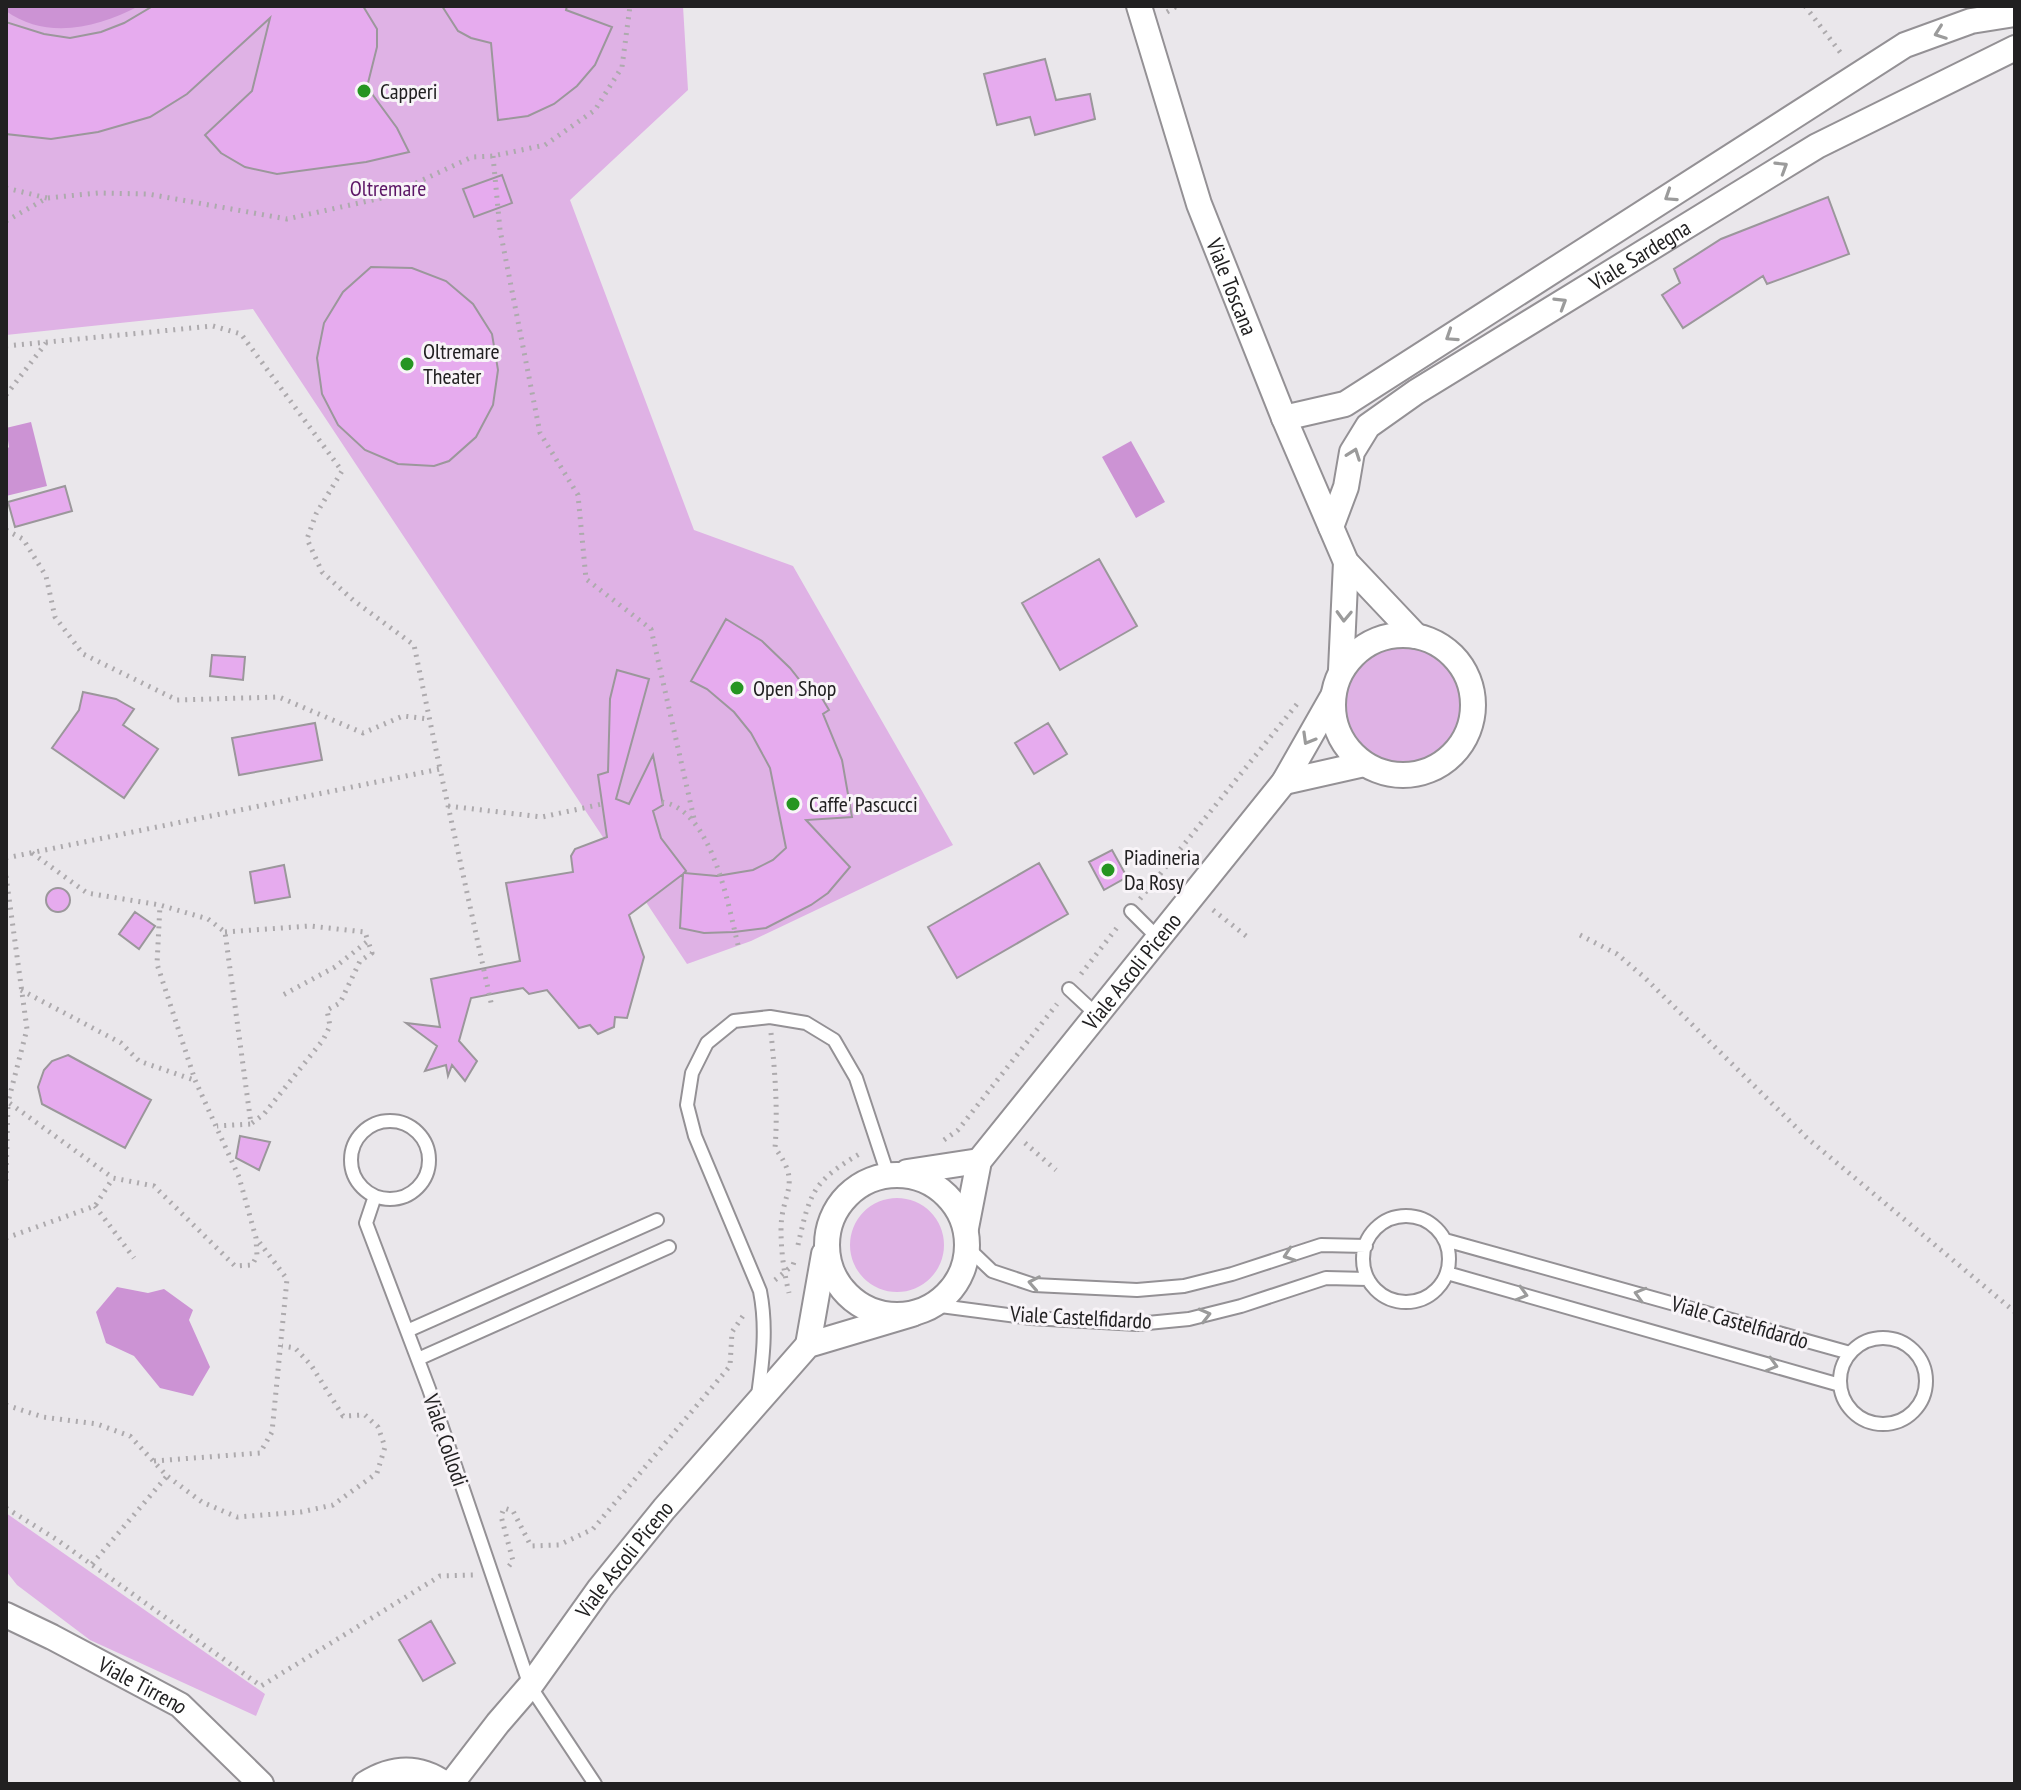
<svg xmlns="http://www.w3.org/2000/svg" width="2021" height="1790" font-family="'PT Sans Narrow',sans-serif">
  <style>
    .green { fill: #dfb2e5 }
    .water { fill: #cc93d4 }
    .building { fill: #e6abee; stroke: #9b979b; stroke-width: 2 }
    .lines { fill: none; stroke-linecap: round; stroke-linejoin: round }
    .service-casing { stroke: #949195; stroke-width: 16 }
    .minor-casing { stroke: #949195; stroke-width: 28 }
    .path { stroke: #adaaad; stroke-width: 5; stroke-dasharray: 2 6; stroke-linecap: butt }
    .service { stroke: #fff; stroke-width: 12 }
    .minor { stroke: #fff; stroke-width: 24 }
    .oneway { stroke: #9b9b9b }
    .poi-dot { fill: #259521; stroke: #f8f4f8; stroke-width: 3 }
    .labels { text-anchor: middle; stroke-width: 6; stroke-linejoin: round; paint-order: stroke }
    .poi-label { font-size: 22px; fill: #212021; stroke: #f8f4f8; text-anchor: start }
    .park-label { font-size: 22px; fill: #5b1565; stroke: #f8f4f8 }
    .street-label { font-size: 22px; fill: #212021; stroke: #f8f4f8 }
  </style>
  <rect width="100%" height="100%" fill="#eae7eb"/>
  <!-- green -->
  <path class="green" d="M6,6H683L688,90L570,200L694,530L793,566L953,845L751,941L687,964L253,309L6,335Z
    M1343 705a60 60 0 1 1 120 0a60 60 0 1 1-120 0Z
    M850 1245a47 47 0 1 1 94 0a47 47 0 1 1-94 0Z
    M6,1513L265,1694L256,1716L90,1640L17,1585L6,1571Z"/>
  <!-- water -->
  <path class="water" d="M6,6H139C98,28 46,40 6,11Z
    M31,422L47,486L6,496V450L9,447L6,428Z
    M1131,441L1165,502L1136,518L1102,457Z
    M117,1287L148,1293L164,1289L193,1310L189,1320L210,1367L193,1396L160,1388L134,1356L106,1343L96,1312Z"/>
  <!-- building -->
  <path class="building" d="M153,6H363L377,29V47L367,87L397,128L409,152L366,162L277,174L245,167L221,153L205,135L252,91L270,18L187,94L150,117L98,132L51,139L6,134V22L44,34L70,38L101,32L124,23Z
    M442,6H567L566,10L612,27L595,65L577,86L554,104L528,116L498,120L491,43L471,38L458,31Z
    M1045,59L1056,100L1090,94L1095,119L1035,135L1030,117L997,125L984,74Z
    M502,175L512,203L474,217L463,189Z
    M1828,197L1849,254L1767,284L1763,276L1683,328L1662,295L1680,283L1674,269L1721,239Z
    M371,267L412,268L446,281L473,304L492,334L498,370L493,405L476,437L449,461L434,466L398,464L365,450L338,425L322,394L317,358L324,323L343,292Z
    M65,486L72,511L15,527L8,502Z
    M1099,559L1137,626L1060,670L1022,603Z
    M726,619L762,641L790,668L809,692L816,688L829,710L823,714L842,760L852,817L806,820L850,867L828,893L811,905L766,928L734,932L704,933L680,928L683,874L629,915L644,957L627,1018L615,1017L614,1027L598,1034L590,1025L579,1028L547,990L529,994L523,988L471,998L459,1041L477,1061L465,1081L452,1065L448,1076L446,1065L425,1071L437,1046L406,1023L440,1027L431,979L520,961L506,883L573,872L571,856L575,849L607,837L598,775L608,772L610,699L617,670L649,679L616,799L629,804L653,755L663,805L653,811L661,838L686,871L684,873L717,876L753,870L773,860L786,848L770,768L751,733L734,712L707,689L691,681Z
    M212,655L245,657L243,680L210,676Z
    M83,692L116,699L134,709L123,725L158,749L124,798L52,748L79,710Z
    M315,723L322,760L239,775L232,738Z
    M1048,723L1067,754L1034,774L1015,743Z
    M1112,850L1127,877L1104,890L1089,862Z
    M1039,863L1068,914L957,978L928,927Z
    M284,865L290,897L255,903L250,872Z
    M46 900a12 12 0 1 1 24 0a12 12 0 1 1-24 0Z
    M135,912L155,926L139,949L119,934Z
    M68,1055L151,1100L125,1148L42,1104L38,1087L44,1070L52,1061Z
    M240,1136L270,1142L259,1170L236,1158Z
    M431,1621L455,1663L423,1681L399,1640Z"/>
  <g class="lines">
    <!-- service casing -->
    <g class="service-casing">
      <path id="service" d="M1131,911L1158,938
        M1069,989L1097,1015
        M351 1160a39 39 0 1 1 78 0a39 39 0 1 1-78 0Z
        M375,1196L366,1223L429,1389L530,1686L595,1784
        M1363 1259a43 43 0 1 1 86 0a43 43 0 1 1-86 0Z
        M1445,1240L1850,1353
        M968,1248L992,1271L1034,1285L1137,1290L1184,1286L1232,1274L1321,1245L1366,1246
        M1447,1273L1840,1385
        M933,1305L1031,1318L1137,1324L1189,1319L1241,1306L1326,1278L1368,1279
        M407,1331L657,1220
        M1840 1381a43 43 0 1 1 86 0a43 43 0 1 1-86 0Z
        M418,1359L669,1247
        M758,1395C763,1359 767,1327 760,1291L695,1136L687,1105L692,1073L707,1043L734,1021L770,1017L806,1023L834,1040L856,1078L888,1175"/>
    </g>
    <!-- minor casing -->
    <g class="minor-casing">
      <g id="minor">
        <path id="s1" d="M1139,6L1199,204L1284,418L1346,562L1416,636"/>
        <path d="M1284,418L1345,404L1905,45L1971,21L2015,14"/>
        <path id="s2" d="M1331,527L1346,487L1352,452L1368,426L1416,392L1817,146L2015,48"/>
        <circle cx="1403" cy="705" r="70"/>
        <path d="M1341,670L1346,562"/>
        <path d="M1284,782L1364,764"/>
        <path d="M907,1172L979,1161"/>
        <circle cx="897" cy="1245" r="70"/>
        <path id="s3" d="M966,1228L979,1161L1284,782L1333,696"/>
        <path d="M808,1345L824,1254"/>
        <path id="s4" d="M6,1615L52,1637L180,1705L261,1784"/>
        <path d="M365,1784C392,1767 418,1765 445,1784"/>
        <path id="s5" d="M451,1784L498,1723L530,1686L600,1588L664,1509L808,1345L912,1314"/>
      </g>
    </g>
    <!-- path -->
    <path class="path" d="M1805,6L1843,56
      M1167,12L1177,6
      M493,156L500,230L540,433L578,495L586,579L651,629L695,823
      M6,188L47,198
      M6,221L47,198L98,193L148,194L287,219L386,197L472,157L493,156L545,145L595,110L622,67L630,6
      M6,346L213,326L241,334L342,471L316,514L307,539L322,572L353,600L414,645L440,769
      M6,395L46,343
      M6,530L23,539L46,576L55,617L83,654L177,700L279,697L363,733L403,716L429,719
      M662,802C712,810 728,904 738,945
      M448,806L542,817L602,804
      M32,853L87,893L160,905L208,919L225,932L251,1124L217,1126
      M6,858L440,769L492,1007
      M6,876L27,1029L8,1102L113,1178L154,1186L235,1266L252,1265L257,1256L256,1238L239,1177L195,1080L157,964L160,905
      M1140,899L1297,704
      M1213,910L1250,939
      M225,932L310,926L365,932L368,941L335,967L281,996
      M1580,935L1617,954L1644,977L1807,1138L2015,1312
      M1081,974L1119,925
      M21,990L121,1043L139,1061L194,1080
      M771,1033C775,1072 778,1110 775,1148C803,1185 781,1192 781,1230C781,1251 784,1273 789,1293
      M252,1123L264,1114L323,1040L330,1026L327,1010L340,1003L360,961L372,953L368,941
      M944,1140L958,1130L1057,1004
      M1025,1143L1056,1170
      M6,1181L8,1103
      M95,1206L134,1258
      M6,1238L95,1206L113,1178
      M798,1245C810,1192 813,1181 861,1153
      M775,1280L793,1265L795,1259
      M6,1405L43,1417L97,1424L130,1436L167,1476L202,1502L237,1517L301,1512L333,1505L377,1473L385,1447L378,1427L365,1415L343,1416L311,1365L295,1348L282,1346
      M154,1461L260,1453L272,1432L287,1279L257,1239
      M6,1508L56,1539L261,1686L440,1576L473,1575
      M92,1564L167,1476
      M509,1566L513,1561L501,1516L504,1508L513,1511L531,1546L559,1545L593,1529L730,1366L732,1332L745,1313"/>
    <!-- service -->
    <use href="#service" class="service"/>
    <!-- minor -->
    <use href="#minor" class="minor"/>
  </g>
  <!-- one-way arrows -->
  <defs><path id="oneway-chevron" d="M-2-3.5L2.5 0L-2 3.5" fill="none" stroke-width="1.6" stroke-linecap="round" stroke-linejoin="round" transform="scale(2)"/></defs>
  <g class="oneway">
    <use href="#oneway-chevron" transform="translate(1940 33) rotate(160)"/>
    <use href="#oneway-chevron" transform="translate(1782 167) rotate(-32)"/>
    <use href="#oneway-chevron" transform="translate(1670 196) rotate(147)"/>
    <use href="#oneway-chevron" transform="translate(1561 303) rotate(-32)"/>
    <use href="#oneway-chevron" transform="translate(1451 336) rotate(147)"/>
    <use href="#oneway-chevron" transform="translate(1354 454) rotate(-70)"/>
    <use href="#oneway-chevron" transform="translate(1344 616) rotate(92)"/>
    <use href="#oneway-chevron" transform="translate(1308 739) rotate(120)"/>
    <use href="#oneway-chevron" transform="translate(1289 1255) rotate(161)"/>
    <use href="#oneway-chevron" transform="translate(1034 1283) rotate(-169)"/>
    <use href="#oneway-chevron" transform="translate(1522 1294) rotate(16)"/>
    <use href="#oneway-chevron" transform="translate(1640 1294) rotate(-164)"/>
    <use href="#oneway-chevron" transform="translate(1205 1315) rotate(-14)"/>
    <use href="#oneway-chevron" transform="translate(1772 1365) rotate(16)"/>
  </g>
  <!-- markers -->
  <g class="poi-dot">
    <circle cx="364" cy="91" r="8"/>
    <circle cx="407" cy="364" r="8"/>
    <circle cx="737" cy="688" r="8"/>
    <circle cx="793" cy="804" r="8"/>
    <circle cx="1108" cy="870" r="8"/>
  </g>
  <g class="labels">
    <!-- poi labels -->
    <g class="poi-label">
      <text x="380" y="99">Capperi</text>
      <text x="423" y="359">Oltremare<tspan x="423" dy="25">Theater</tspan></text>
      <text x="753" y="696">Open Shop</text>
      <text x="809" y="812">Caffe' Pascucci</text>
      <text x="1124" y="865">Piadineria<tspan x="1124" dy="25">Da Rosy</tspan></text>
    </g>
    <!-- park labels -->
    <g class="park-label">
      <text x="388" y="196">Oltremare</text>
    </g>
    <!-- street labels -->
    <g class="street-label">
      <text dy="8" stroke="none"><textPath href="#s2" startOffset="430">Viale Sardegna</textPath></text>
      <text dy="8" stroke="none"><textPath href="#s1" startOffset="296">Viale Toscana</textPath></text>
      <text dy="8" stroke="none"><textPath href="#s3" startOffset="312">Viale Ascoli Piceno</textPath></text>
      <text transform="translate(1081 1317) rotate(3)" y="8">Viale Castelfidardo</text>
      <text transform="translate(1740 1322) rotate(16)" y="8">Viale Castelfidardo</text>
      <text transform="translate(446 1440) rotate(71)" y="8">Viale Collodi</text>
      <text dy="8" stroke="none"><textPath href="#s5" startOffset="284">Viale Ascoli Piceno</textPath></text>
      <text dy="8" stroke="none"><textPath href="#s4" startOffset="154">Viale Tirreno</textPath></text>
    </g>
  </g>
  <!-- border -->
  <rect width="2021" height="1790" fill="none" stroke="#212021" stroke-width="16"/>
</svg>
